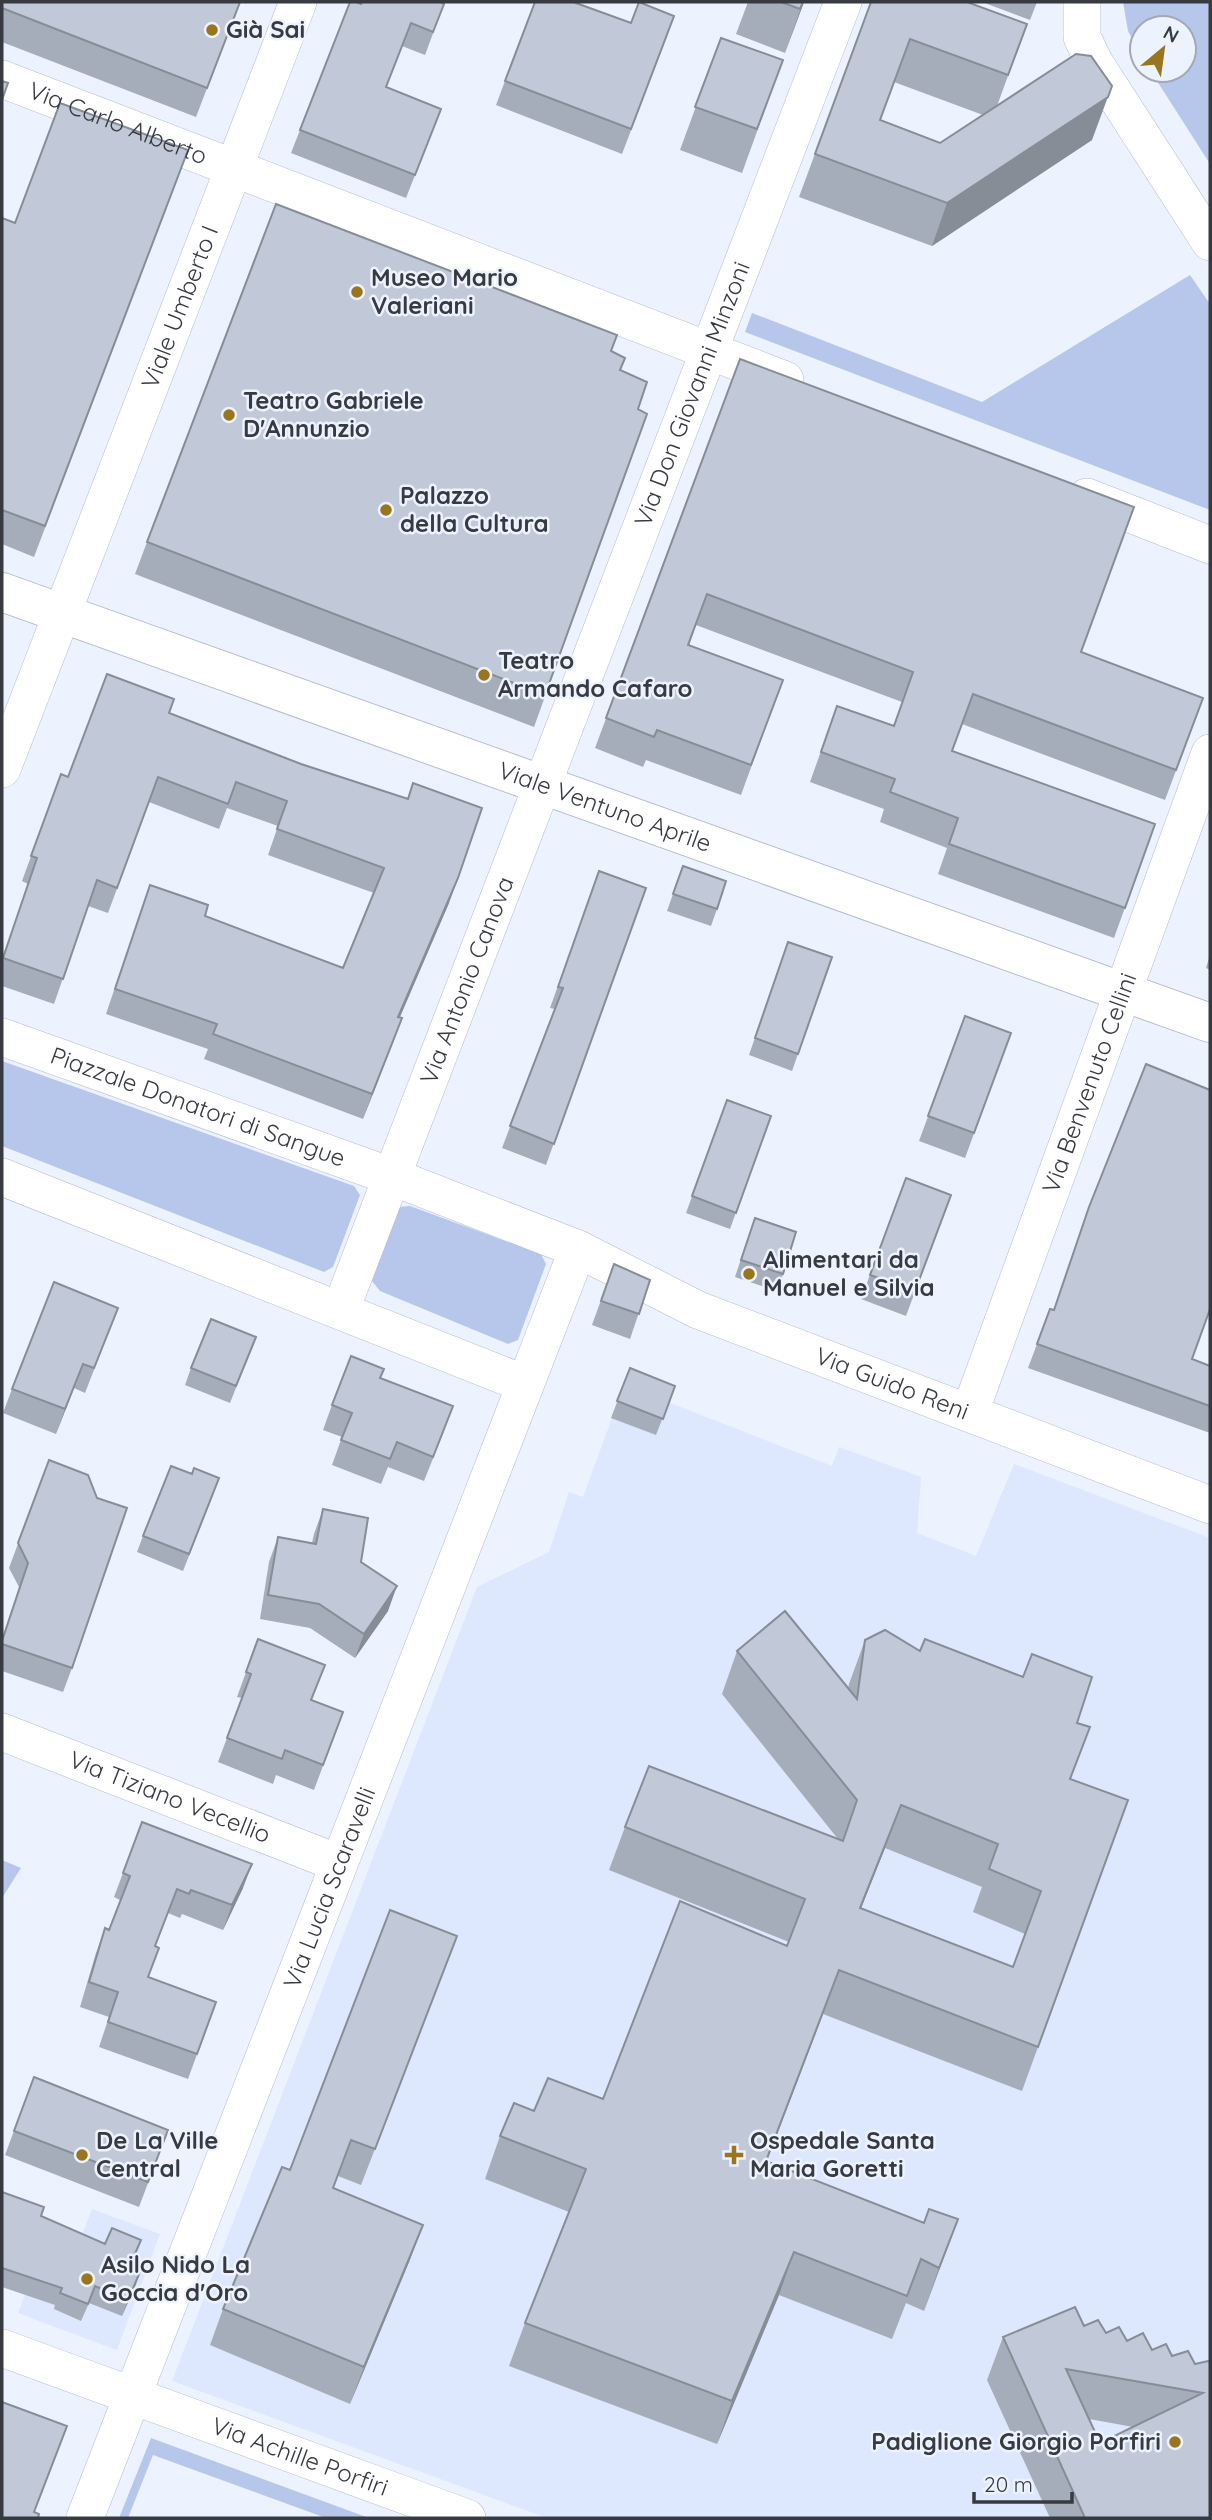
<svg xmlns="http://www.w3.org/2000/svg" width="1212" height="2520" font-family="Quicksand,sans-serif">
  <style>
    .built { fill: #dde7fe }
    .green { fill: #b7c7eb }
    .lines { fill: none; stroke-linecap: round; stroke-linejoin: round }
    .minor-casing { stroke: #b5bccb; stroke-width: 38 }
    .major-casing { stroke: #b5bccb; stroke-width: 40 }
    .minor { stroke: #fff; stroke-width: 37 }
    .major { stroke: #fff; stroke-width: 38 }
    .wall { fill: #a6adba; fill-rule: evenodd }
    .shaded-wall { fill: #878d97 }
    .building { fill: #c1c9d8; stroke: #878d97; stroke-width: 2; fill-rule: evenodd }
    .poi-dot { fill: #98751e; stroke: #ecf2fe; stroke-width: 2.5 }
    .labels { text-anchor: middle; stroke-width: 5; stroke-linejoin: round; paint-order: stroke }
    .poi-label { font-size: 24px; font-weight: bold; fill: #373a40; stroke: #ecf2fe; text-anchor: start }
    .street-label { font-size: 24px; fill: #373a40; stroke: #ecf2fe }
  </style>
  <rect width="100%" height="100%" fill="#ecf2fe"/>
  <!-- built -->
  <path class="built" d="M624,1385L832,1466L839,1447L921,1477L917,1533L976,1556L1014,1464L1210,1538V2518H547L172,2381L477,1587L549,1552L569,1492L583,1497Z
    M92,2209L160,2234L117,2350L18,2313L48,2233L78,2245Z"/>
  <!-- green -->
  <path class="green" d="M1123,2H1210V164L1150,70H1184V28H1142V58L1128,31Z
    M1190,275L1210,304V510L745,332L752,313L982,402Z
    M2,1061L354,1186L360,1195L333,1267L324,1272L2,1146Z
    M410,1206L541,1254L546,1264L518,1340L508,1344L380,1291L372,1281L399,1207Z
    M2,1860L21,1868L2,1898Z
    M151,2438L369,2518H326L153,2455L128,2518H119Z"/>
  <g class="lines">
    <!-- minor casing -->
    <g class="minor-casing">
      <g id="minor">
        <path d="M1082,2V37L1094,62L1210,242"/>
        <path id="s1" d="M2,79L785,380"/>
        <path d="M1087,497L1210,545"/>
        <path id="s2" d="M2,769L298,2"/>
        <path id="s3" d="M2,1037L393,1177L578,1249L698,1310L1210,1505"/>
        <path d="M2,1177L525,1384"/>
        <path id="s4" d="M341,1309L843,2"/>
        <path id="s5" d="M970,1412L1210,753"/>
        <path id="s6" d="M2,1732L338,1863"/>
        <path id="s7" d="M2,2348L467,2518"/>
        <path id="s8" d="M85,2518L578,1249"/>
      </g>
    </g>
    <!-- major casing -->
    <g class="major-casing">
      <g id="major">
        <path id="s9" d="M2,592L1210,1023"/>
      </g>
    </g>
    <!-- minor -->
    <use href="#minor" class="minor"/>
    <!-- major -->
    <use href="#major" class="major"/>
  </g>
  <!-- wall -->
  <path class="wall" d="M2,2H240L196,117L2,42Z
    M748,2H804L785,53L736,34Z
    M871,2L1027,24L997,106L1092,140L932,246L799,197ZM894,82L983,115L940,143L880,120Z
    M982,2H1037L1030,20Z
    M577,3L631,23L665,41L622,154L496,105L505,81Z
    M361,4H444L425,55L402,46L386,87L432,132L406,198L291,153L300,130Z
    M721,38L783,60L742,173L680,150Z
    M188,150L34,557L2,544V218L15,223Z
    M611,351L638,409L647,414L534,727L135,574L147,542Z
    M740,359L1081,652L1203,698L1165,800L962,724L952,751L1155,824L1114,938L938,874L947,848L880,822L884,809L810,782L837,706L893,726L902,702L696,625L689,646L783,680L741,795L646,760L643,767L595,748Z
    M169,713L449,903L400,1017L402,1018L363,1119L204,1059L208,1049L106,1014L141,910L205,916L343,968L374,893L268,855L278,826L227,808L219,829L149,802L108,913L88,906L54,1004L2,986V960L28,884L22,881L61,774L68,777Z
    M683,866L717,909L711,926L667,911Z
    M599,871L646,888L546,1165L502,1148L555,1009L550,1008Z
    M788,942L832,957L792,1071L749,1055Z
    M1210,955V970L1206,968Z
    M965,1016L1011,1033L965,1158L919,1141Z
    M727,1100L771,1116L730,1229L686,1213Z
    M906,1178L951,1195L906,1316L861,1299Z
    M749,1235L783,1274L777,1291L735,1277Z
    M614,1264L650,1280L630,1339L592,1325Z
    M118,1308L85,1393L74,1388L56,1434L3,1413L12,1389Z
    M1050,1309L1210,1366V1433L1028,1368Z
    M256,1337L230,1403L185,1385L191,1368Z
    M630,1368L675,1386L656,1435L611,1418Z
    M381,1378L444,1431L424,1481L388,1467L381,1484L332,1465L342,1437L323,1430L332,1405Z
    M49,1460L72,1668L63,1692L2,1671V1639L19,1587L9,1568Z
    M192,1474L213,1495L183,1571L137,1552L143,1536Z
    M323,1509L361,1562L388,1611L355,1658L310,1628L260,1619L269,1562L278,1537L312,1543L314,1534Z
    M258,1639L312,1700L343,1712L314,1790L276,1775L273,1784L218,1762L242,1698L237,1697Z
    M865,1640L920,1651L1077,1723L1071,1779L1128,1800L1022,2091L823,2014L767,2161L924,2223L958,2219L924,2311L906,2303L892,2339L779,2295L717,2444L509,2366L525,2323L569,2212L485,2179L500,2136L534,2111L603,2099L787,1946L789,1942L609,1870L625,1827L838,1839L722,1694L737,1651L848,1689L849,1684ZM885,1848L982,1887L973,1912L1025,1934L1013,1967L861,1908Z
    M142,1822L243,1888L223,1930L182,1914L180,1918L168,1913L155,1946L148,1977L216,2002L188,2079L99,2047L109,2017L80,2007L96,1953L105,1928L109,1930L120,1900L114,1897Z
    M443,1973L361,2185L338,2176L333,2188L423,2225L409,2262L350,2404L210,2345L223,2309L290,2170Z
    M34,2077L168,2130L139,2207L5,2155Z
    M2,2192L41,2216L132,2264L136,2284L122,2316L89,2303L81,2321L54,2309L55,2305L2,2287Z
    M1084,2326L1195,2364L1210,2362V2518H1050L987,2380L1003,2337ZM1089,2419L1106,2422L1133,2427L1100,2443Z"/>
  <!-- shaded-wall -->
  <path class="shaded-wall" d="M803,2H804L785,53Z
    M1112,86L1092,140L932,246L947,203Z
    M458,878L449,903L389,1042L398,1017Z
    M402,1018L393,1043L363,1119L372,1094Z
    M83,1364L74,1388L56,1434L65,1409Z
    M397,1586L388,1611L355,1658L364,1634Z
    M901,1805L885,1848L844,1951L860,1908Z
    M252,1864L243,1888L223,1930L232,1905Z
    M839,1970L823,2014L750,2204L766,2161Z
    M958,2219L942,2262L924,2311L939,2268Z
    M423,2225L409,2262L350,2404L364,2367Z
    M794,2252L779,2295L717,2444L732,2401Z
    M142,2267L136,2284L122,2316L128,2300Z"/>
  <!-- building -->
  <path class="building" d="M2,2H240L207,88L2,8Z
    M350,2H356L361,4L362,2H440L444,4L433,32L411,23L386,87L441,109L415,175L300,130Z
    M535,2H577L576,3L631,23L639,2L674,16L631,129L505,81Z
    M781,2H803L800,9Z
    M871,2H967L1027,24L1008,75L910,39L880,120L940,143L1076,54L1091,56L1112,86L1108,97L947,203L815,154Z
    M721,38L783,60L757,129L695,107Z
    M2,81L8,83L2,100Z
    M60,103L188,150L45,526L2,510V218L15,223Z
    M276,204L617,335L611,351L625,358L620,370L647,382L638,409L647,414L545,695L147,542Z
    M740,359L1134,507L1081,652L1203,698L1176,770L973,694L952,751L1155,824L1125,908L949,844L958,818L890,792L895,779L821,752L837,706L894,726L913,672L707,594L688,645L783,680L751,765L657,730L654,737L606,718Z
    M107,674L174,699L169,713L301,764L408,799L413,783L482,808L458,878L398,1017L402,1018L372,1094L213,1034L217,1024L115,989L150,885L208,905L205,916L343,968L384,868L277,829L287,801L236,782L228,804L158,777L117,888L97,880L63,979L3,958L37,858L31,856L61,774L68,777Z
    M683,866L726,881L717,909L673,894Z
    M599,871L646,888L554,1144L510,1126L563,988L558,987Z
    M788,942L832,957L798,1054L755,1038Z
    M965,1016L1011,1033L974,1133L928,1116Z
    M1146,1064L1210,1090V1309L1192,1359L1210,1366V1406L1037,1344L1050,1309L1054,1310L1089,1207Z
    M727,1100L771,1116L736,1213L692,1196Z
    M906,1178L951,1195L915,1291L870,1275Z
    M755,1218L796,1232L783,1274L741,1260Z
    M614,1264L650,1280L639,1314L601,1301Z
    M54,1282L118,1308L94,1368L83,1364L65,1409L12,1389Z
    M211,1319L256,1337L236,1386L191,1368Z
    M351,1356L384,1369L380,1378L453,1406L433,1457L397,1442L390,1459L341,1440L352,1413L332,1405Z
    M630,1368L675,1386L663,1419L617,1401Z
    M49,1460L88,1475L97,1498L127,1508L72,1668L2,1644V1641L28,1563L18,1543Z
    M171,1466L192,1474L194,1468L219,1478L189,1554L143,1536Z
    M323,1509L368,1518L361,1562L397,1586L364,1634L319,1604L268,1595L278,1537L316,1544Z
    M785,1611L857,1699L865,1640L885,1630L920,1651L925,1639L1023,1677L1032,1654L1092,1677L1077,1723L1090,1727L1070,1779L1128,1800L1038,2047L839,1970L766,2161L924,2223L929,2209L958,2219L939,2268L921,2259L907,2296L794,2252L732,2401L525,2323L586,2169L500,2136L514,2103L534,2111L548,2078L603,2099L680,1901L787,1946L805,1899L625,1827L649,1766L843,1841L857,1800L737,1651ZM901,1805L998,1844L989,1869L1041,1891L1013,1967L860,1908Z
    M258,1639L325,1665L311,1700L343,1712L323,1765L285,1750L282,1759L227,1738L251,1674L246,1672Z
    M142,1822L252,1864L232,1905L191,1890L189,1894L177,1889L155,1946L159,1948L148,1977L216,2002L197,2054L108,2022L118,1992L89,1982L105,1928L109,1930L130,1876L123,1873Z
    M390,1910L457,1936L375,2149L351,2140L333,2188L423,2225L364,2367L223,2309L282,2167L290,2170Z
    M34,2077L168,2130L148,2182L14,2131Z
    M2,2192L44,2207L41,2216L105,2244L112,2228L141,2240L131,2263L142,2267L128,2300L95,2286L88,2304L60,2293L62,2288L2,2268Z
    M1075,2307L1084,2326L1098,2320L1106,2333L1119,2327L1127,2341L1143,2333L1152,2350L1166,2344L1172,2356L1188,2351L1195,2364L1208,2361L1210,2362V2518H1085L1003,2337ZM1066,2369L1203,2393L1100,2443Z
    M2,2402L67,2426L34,2512L39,2514L38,2518H2Z"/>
  <!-- markers -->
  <g class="poi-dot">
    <circle cx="212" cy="30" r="7"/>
    <circle cx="357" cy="292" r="7"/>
    <circle cx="229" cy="415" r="7"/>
    <circle cx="386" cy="510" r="7"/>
    <circle cx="484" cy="675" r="7"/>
    <circle cx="749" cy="1274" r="7"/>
    <circle cx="82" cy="2155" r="7"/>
    <path d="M730.5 2144.5h7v7h7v7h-7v7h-7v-7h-7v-7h7z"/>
    <circle cx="87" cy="2279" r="7"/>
    <circle cx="1175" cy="2442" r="7"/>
  </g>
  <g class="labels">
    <!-- poi labels -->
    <g class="poi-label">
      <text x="226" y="38">Già Sai</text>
      <text x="371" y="286">Museo Mario<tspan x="371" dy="28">Valeriani</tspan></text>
      <text x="243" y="409">Teatro Gabriele<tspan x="243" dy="28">D'Annunzio</tspan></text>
      <text x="400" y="504">Palazzo<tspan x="400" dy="28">della Cultura</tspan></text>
      <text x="498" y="669">Teatro<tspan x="498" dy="28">Armando Cafaro</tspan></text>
      <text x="763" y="1268">Alimentari da<tspan x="763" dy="28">Manuel e Silvia</tspan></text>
      <text x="96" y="2149">De La Ville<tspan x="96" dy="28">Central</tspan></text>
      <text x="750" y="2149">Ospedale Santa<tspan x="750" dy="28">Maria Goretti</tspan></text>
      <text x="101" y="2273">Asilo Nido La<tspan x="101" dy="28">Goccia d'Oro</tspan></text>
      <text x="1161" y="2450" text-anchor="end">Padiglione Giorgio Porfiri</text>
    </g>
    <!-- street labels -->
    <g class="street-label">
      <text dy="8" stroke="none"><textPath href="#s1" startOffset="124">Via Carlo Alberto</textPath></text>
      <text dy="8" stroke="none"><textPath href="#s2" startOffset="495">Viale Umberto I</textPath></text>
      <text dy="8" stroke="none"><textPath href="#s4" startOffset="980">Via Don Giovanni Minzoni</textPath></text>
      <text dy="8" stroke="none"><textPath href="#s9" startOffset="640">Viale Ventuno Aprile</textPath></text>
      <text dy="8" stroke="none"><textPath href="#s4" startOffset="352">Via Antonio Canova</textPath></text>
      <text dy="8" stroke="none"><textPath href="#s5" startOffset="350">Via Benvenuto Cellini</textPath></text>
      <text dy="8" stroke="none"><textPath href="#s3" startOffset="208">Piazzale Donatori di Sangue</textPath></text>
      <text dy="8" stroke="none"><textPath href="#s3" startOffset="956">Via Guido Reni</textPath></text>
      <text dy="8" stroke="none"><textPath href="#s6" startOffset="180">Via Tiziano Vecellio</textPath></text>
      <text dy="8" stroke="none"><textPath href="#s8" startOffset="676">Via Lucia Scaravelli</textPath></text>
      <text dy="8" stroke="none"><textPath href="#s7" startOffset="317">Via Achille Porfiri</textPath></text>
    </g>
  </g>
  <!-- border -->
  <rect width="1212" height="2520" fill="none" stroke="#373a40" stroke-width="7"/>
  <!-- north arrow -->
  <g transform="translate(1163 49) rotate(29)"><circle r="33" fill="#ecf2fe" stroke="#a4a8b2" stroke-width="2"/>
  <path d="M0-5L12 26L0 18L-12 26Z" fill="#98751e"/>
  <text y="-10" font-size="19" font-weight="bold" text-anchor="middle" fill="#373a40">N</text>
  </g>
  <!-- scale -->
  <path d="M974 2492v10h98v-10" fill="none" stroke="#373a40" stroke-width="3.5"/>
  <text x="984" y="2492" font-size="21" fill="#373a40" stroke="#ecf2fe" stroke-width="5" paint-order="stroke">20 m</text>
</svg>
